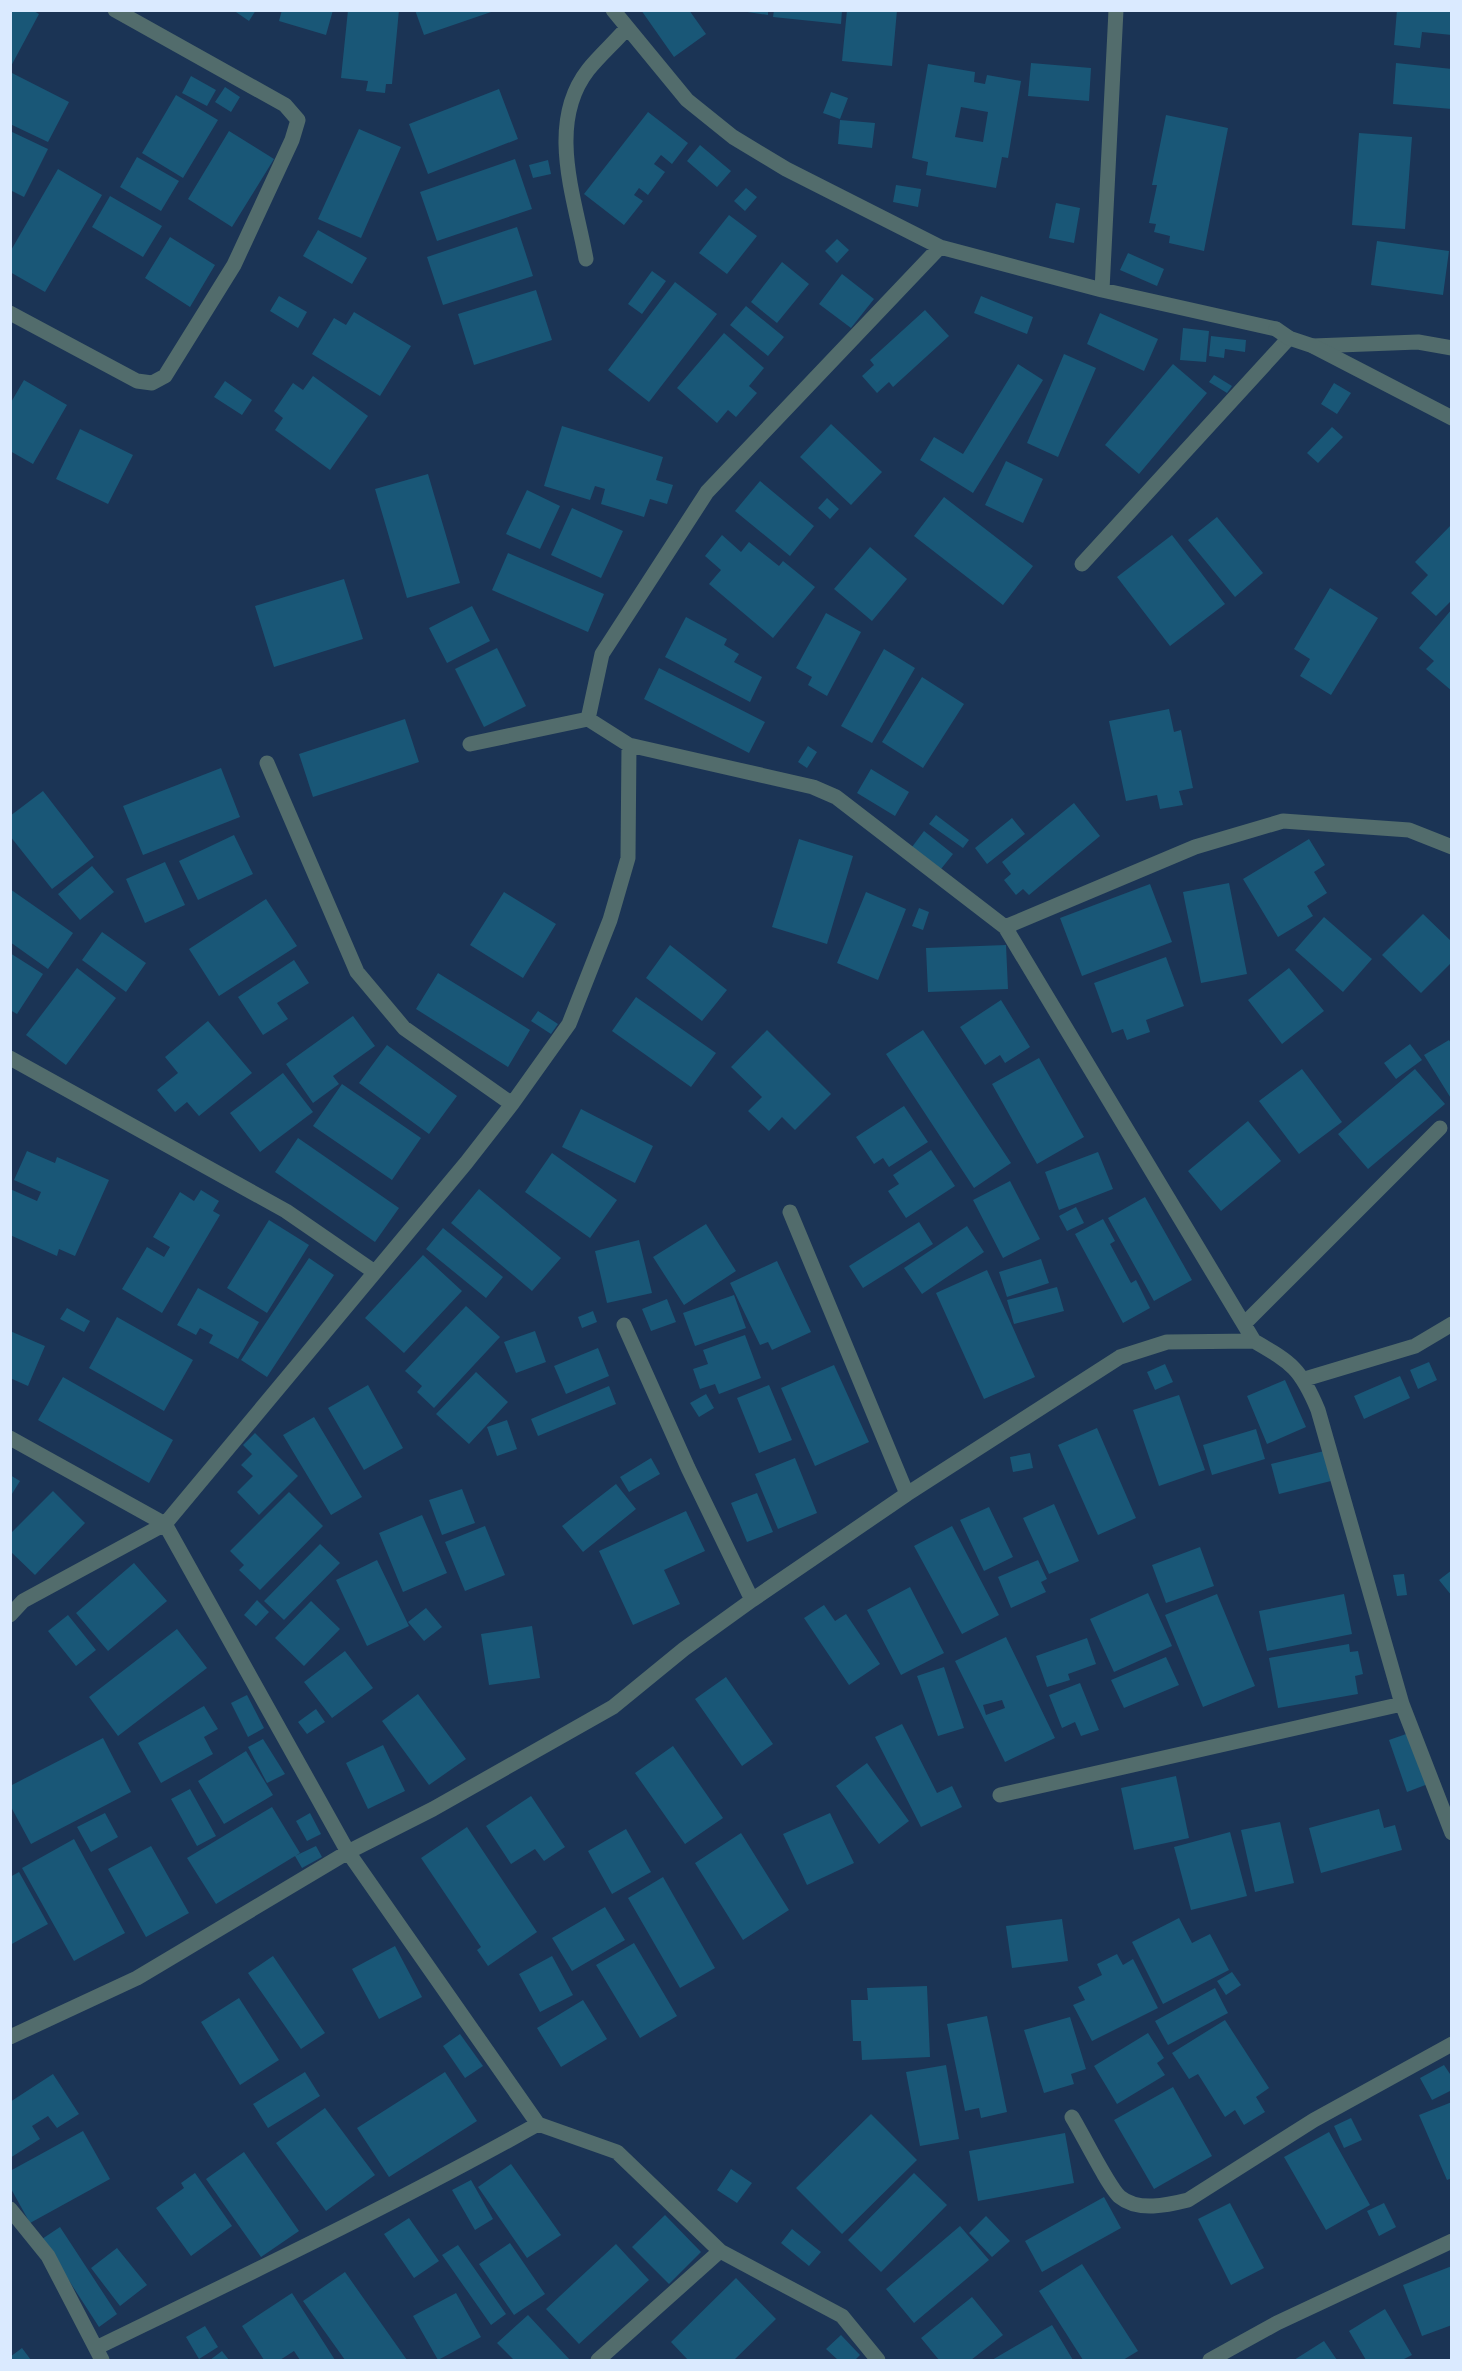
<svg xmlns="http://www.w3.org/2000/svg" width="1462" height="2371" font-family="Roboto,sans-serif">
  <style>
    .building { fill: #195777; fill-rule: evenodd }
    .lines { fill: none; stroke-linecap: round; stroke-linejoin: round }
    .minor { stroke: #526c6c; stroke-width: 15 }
    .tertiary { stroke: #526c6c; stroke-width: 15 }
  </style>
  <rect width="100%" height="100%" fill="#1b3455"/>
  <!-- building -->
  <path class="building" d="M10,10H32L39,14L10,68Z
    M233,10H256L249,21Z
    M282,10H333L326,35L279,21Z
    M348,10H399L392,84H386L385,93L366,91L368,81L341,78Z
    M415,10H493L494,11L424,35Z
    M641,10H689L706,34L674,57Z
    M734,10H768V15Z
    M774,10H842L841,24L773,17Z
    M847,10H897L892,66L842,61Z
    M1397,10H1452V35L1422,32L1420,48L1394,45Z
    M1031,63L1091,68L1089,101L1028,96Z
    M1396,63L1452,69V109L1393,104Z
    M928,64L975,72L974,82L985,84L987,75L1021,81L1008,158L1002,157L996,188L926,175L928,162L912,158ZM961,107L988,112L983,142L955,137Z
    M10,72L69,102L48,142L10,124Z
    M191,76L216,90L207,106L182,93Z
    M225,87L240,97L231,112L215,102Z
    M499,89L518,139L428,174L409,124Z
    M831,92L848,98L840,119L823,113Z
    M176,95L218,120L183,178L142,153Z
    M648,112L688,143L672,164L661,155L654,164L665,172L648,195L639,188L634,195L643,201L624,225L584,194Z
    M1166,115L1228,128L1204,251L1169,243L1170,236L1154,232L1156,224L1149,223L1157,185H1152Z
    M840,120L875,123L872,148L838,144Z
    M359,129L401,147L361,238L318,219Z
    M10,131L48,149L24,197L10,190Z
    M229,131L274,159L232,227L188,199Z
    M1359,133L1412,137L1405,229L1352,225Z
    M700,145L731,171L717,187L687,161Z
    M137,157L179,181L161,211L120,187Z
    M515,159L532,209L437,241L420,192Z
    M548,160L551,174L533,178L529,165Z
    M58,169L102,195L45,292L10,272V252Z
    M896,185L921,189L918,207L893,202Z
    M746,188L757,197L745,211L734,201Z
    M110,196L162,226L143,257L92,227Z
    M1056,203L1080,208L1074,243L1049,238Z
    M729,215L757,236L727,274L699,253Z
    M517,227L533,276L443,305L427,257Z
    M318,230L367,258L352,284L303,256Z
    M170,237L215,265L190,307L145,278Z
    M837,239L849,250L837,263L825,251Z
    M1377,241L1449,251L1443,295L1371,285Z
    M1128,253L1164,269L1157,286L1120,270Z
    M782,262L809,284L777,323L751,302Z
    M652,271L666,281L642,314L628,304Z
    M842,274L874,299L851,328L819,304Z
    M675,282L717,314L649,402L608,370Z
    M536,290L552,340L474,365L458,314Z
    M279,296L307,312L298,328L270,311Z
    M981,296L1033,317L1027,334L974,313Z
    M746,306L784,337L768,356L730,325Z
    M925,310L949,336L893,387L889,382L877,393L862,376L874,365L870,360Z
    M354,312L411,346L380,396L312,354L334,318L346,325Z
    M1100,313L1158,339L1144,371L1087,344Z
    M1183,328L1209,331L1206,362L1180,360Z
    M724,333L764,368L749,386L757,393L736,417L728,410L717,423L677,388Z
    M1211,336L1246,340L1245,352L1225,349L1224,358L1209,356Z
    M1064,354L1096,368L1058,457L1027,443Z
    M1018,364L1043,380L973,493L920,460L934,437L963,454Z
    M1173,364L1207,393L1139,474L1105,445Z
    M1214,375L1232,386L1227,393L1209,382Z
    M313,376L368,416L330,470L275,430L283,418L274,411L293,383L303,390Z
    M24,380L67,405L33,464L10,451V404Z
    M225,381L252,400L242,415L214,397Z
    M1334,383L1351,393L1337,414L1321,404Z
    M831,424L882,472L851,505L800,457Z
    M562,426L663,457L656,480L673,485L667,504L650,499L644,517L601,504L605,489L595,486L590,500L544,486Z
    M1332,427L1343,437L1318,463L1307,453Z
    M80,429L133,455L108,504L56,479Z
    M1006,461L1043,479L1023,523L985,505Z
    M428,474L460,583L407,598L375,489Z
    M760,481L814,526L790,556L735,511Z
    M527,490L560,506L540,549L506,534Z
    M944,497L1033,566L1003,605L914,536Z
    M827,498L839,509L830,519L818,508Z
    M572,508L623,531L601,578L551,555Z
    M1217,517L1263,573L1235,597L1188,540Z
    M1452,524V600L1436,616L1411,593L1428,575L1415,562Z
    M722,535L741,552L749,542L779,566L783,561L815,587L773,638L709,584L721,570L705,556Z
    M1172,535L1225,604L1170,646L1117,577Z
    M870,547L907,579L872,621L834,589Z
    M508,553L604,594L588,632L492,590Z
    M344,579L363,639L274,667L255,606Z
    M1330,588L1378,618L1331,695L1300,676L1310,659L1294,649Z
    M472,606L490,641L447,663L429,628Z
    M1452,609V691L1426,669L1434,661L1419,648Z
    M826,613L861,632L827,696L808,685L812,677L796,668Z
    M686,617L727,639L724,645L739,654L734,662L762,677L750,702L665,657Z
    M497,648L526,706L484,727L455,669Z
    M884,649L915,668L872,743L841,726Z
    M659,668L765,722L749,753L644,699Z
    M922,677L964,704L923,768L882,742Z
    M1169,709L1174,732L1181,730L1193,788L1179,791L1183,805L1160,809L1157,795L1126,801L1109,721Z
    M405,719L419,762L313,797L299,754Z
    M808,746L817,752L807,768L798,762Z
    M221,768L240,817L143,855L123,806Z
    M871,769L909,792L895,816L857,793Z
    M43,791L94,857L52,889L10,836V816Z
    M1074,803L1100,836L1029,895L1023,889L1016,895L1004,880L1011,874L1002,862Z
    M936,815L969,840L963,848L929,824Z
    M1012,818L1025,834L987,864L975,848Z
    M924,831L953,854L941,869L912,847Z
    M234,835L253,874L198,900L179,861Z
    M799,839L853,856L827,944L772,927Z
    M1309,839L1325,865L1314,872L1327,893L1307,906L1313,916L1278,937L1243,879Z
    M165,862L185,905L145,923L126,879Z
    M92,866L114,892L80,920L58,894Z
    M1229,883L1247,974L1201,983L1183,892Z
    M1150,884L1172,942L1082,976L1060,918Z
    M10,889L73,933L48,969L10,942Z
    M504,892L556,924L523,978L470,945Z
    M866,892L906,909L878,980L837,963Z
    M266,899L297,946L219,996L189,949Z
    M919,908L929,912L923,930L912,926Z
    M1423,914L1452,942V962L1421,993L1382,955Z
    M1324,917L1372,959L1343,992L1295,950Z
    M102,932L146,963L126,992L82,960Z
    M670,945L727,990L702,1021L646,978Z
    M1006,945L1008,989L928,992L926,948Z
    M10,953L43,974L17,1014L10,1010Z
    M1166,957L1184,1006L1146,1020L1150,1032L1127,1040L1123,1029L1112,1033L1094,983Z
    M294,960L309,983L277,1003L288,1019L263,1035L238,997Z
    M77,968L116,998L66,1065L26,1035Z
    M1289,968L1324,1011L1282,1044L1248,1000Z
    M438,973L530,1030L508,1067L416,1009Z
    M636,997L716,1053L691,1087L612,1031Z
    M1001,1000L1030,1047L1005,1063L1000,1055L985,1065L960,1027Z
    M538,1011L558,1024L551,1034L531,1021Z
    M353,1016L375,1046L333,1076L339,1084L313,1103L286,1064Z
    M208,1021L252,1073L199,1116L187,1102L175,1112L157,1090L178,1073L165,1057Z
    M767,1030L831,1094L795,1130L782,1117L769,1131L748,1111L762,1097L731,1067Z
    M923,1030L1011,1163L974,1188L886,1054Z
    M1449,1040L1452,1045V1100L1424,1055Z
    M1410,1044L1422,1060L1396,1079L1384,1063Z
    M387,1045L457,1096L429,1134L359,1083Z
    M1039,1058L1084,1137L1037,1164L992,1084Z
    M1302,1069L1342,1122L1299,1154L1259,1101Z
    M1415,1069L1445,1104L1368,1169L1338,1134Z
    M283,1073L313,1112L260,1152L230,1113Z
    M342,1084L421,1138L392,1180L313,1126Z
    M904,1106L928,1142L889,1167L883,1158L874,1164L856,1137Z
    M581,1109L653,1146L635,1183L562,1147Z
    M1248,1121L1281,1161L1221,1211L1188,1171Z
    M298,1138L399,1208L375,1242L275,1172Z
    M931,1150L955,1186L906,1218L888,1191L899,1184L893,1175Z
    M27,1151L55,1163L57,1157L109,1180L75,1256L59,1249L57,1256L10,1235V1189L37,1201L41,1192L14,1180Z
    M1098,1152L1113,1189L1059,1210L1045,1172Z
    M552,1153L617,1200L590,1238L525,1192Z
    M1010,1181L1040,1239L1003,1258L973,1200Z
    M479,1189L561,1258L532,1291L451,1223Z
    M201,1190L219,1201L213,1211L220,1215L162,1313L122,1289L147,1247L164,1257L170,1247L153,1237L180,1192L194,1201Z
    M1145,1197L1192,1280L1154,1301L1108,1218Z
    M1076,1207L1084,1223L1067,1231L1059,1216Z
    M1103,1219L1115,1241L1110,1244L1131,1283L1136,1280L1150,1308L1123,1323L1075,1234Z
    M269,1220L309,1245L267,1313L227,1288Z
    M919,1222L933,1244L863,1288L849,1266Z
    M706,1224L736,1271L684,1305L653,1257Z
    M967,1226L984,1252L922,1294L904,1268Z
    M443,1228L503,1277L486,1298L426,1249Z
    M639,1240L652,1293L607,1303L595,1251Z
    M423,1255L462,1291L404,1353L365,1318Z
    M309,1258L334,1275L267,1377L241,1360Z
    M1041,1259L1049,1283L1007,1297L999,1272Z
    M777,1261L811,1332L772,1350L768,1342L760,1345L730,1283Z
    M987,1270L1035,1377L984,1399L936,1293Z
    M1057,1287L1064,1311L1014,1324L1007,1300Z
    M198,1288L259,1322L238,1359L209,1343L213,1335L200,1328L196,1335L177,1325Z
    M734,1295L746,1328L695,1346L683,1313Z
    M667,1299L676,1322L651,1331L642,1309Z
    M466,1306L500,1337L434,1408L417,1392L422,1386L405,1371Z
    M67,1308L90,1321L84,1332L60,1319Z
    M593,1311L597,1322L582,1328L578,1317Z
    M117,1317L193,1360L164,1411L89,1368Z
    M10,1331L45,1346L28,1386L10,1378Z
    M535,1331L546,1362L516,1373L504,1342Z
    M745,1335L761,1378L719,1394L715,1384L700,1389L693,1369L708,1364L703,1350Z
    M598,1348L609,1376L566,1394L554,1366Z
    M1429,1362L1437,1380L1418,1389L1410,1370Z
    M1165,1364L1173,1382L1155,1390L1147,1372Z
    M834,1365L869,1442L815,1466L781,1388Z
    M476,1372L508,1402L469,1444L436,1414Z
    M1400,1376L1410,1398L1364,1419L1354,1396Z
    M63,1377L173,1440L149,1483L38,1420Z
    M1285,1380L1306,1427L1267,1444L1247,1396Z
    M368,1385L403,1448L364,1470L328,1408Z
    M769,1385L792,1440L759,1453L737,1398Z
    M609,1386L616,1404L538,1436L531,1419Z
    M706,1394L714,1408L699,1417L690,1403Z
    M1179,1395L1205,1470L1159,1486L1133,1410Z
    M314,1417L362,1497L331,1515L283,1435Z
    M507,1420L517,1449L497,1456L487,1427Z
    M1097,1428L1136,1518L1098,1535L1058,1445Z
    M1256,1429L1265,1459L1212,1475L1203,1445Z
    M255,1433L298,1476L259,1515L237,1492L253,1476L241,1465L252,1454L243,1445Z
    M1324,1451L1331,1481L1279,1494L1271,1464Z
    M1030,1453L1033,1468L1013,1472L1010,1457Z
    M651,1458L660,1474L629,1492L620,1477Z
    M795,1458L817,1513L778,1529L755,1474Z
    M10,1475L20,1481L10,1497Z
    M616,1484L636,1509L583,1552L562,1526Z
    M462,1489L475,1523L442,1535L429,1500Z
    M53,1491L85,1523L35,1575L10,1551V1534Z
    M289,1492L323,1526L260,1590L239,1570L244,1565L230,1551Z
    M757,1493L773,1532L747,1542L731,1503Z
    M1054,1504L1079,1561L1049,1574L1023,1518Z
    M989,1507L1013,1557L984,1571L960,1520Z
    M686,1511L705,1551L664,1570L680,1604L633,1625L599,1551Z
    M422,1515L447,1573L403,1592L379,1533Z
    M485,1526L505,1575L465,1591L445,1542Z
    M952,1526L999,1615L962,1634L914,1546Z
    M320,1544L340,1563L284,1620L264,1601Z
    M1200,1547L1214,1586L1166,1603L1152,1565Z
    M377,1560L409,1626L367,1646L336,1580Z
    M1038,1560L1047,1579L1041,1582L1046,1592L1011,1608L998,1577Z
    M134,1563L167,1601L108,1651L76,1613Z
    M1452,1570V1596L1439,1580Z
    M1404,1574L1407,1595L1397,1596L1393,1575Z
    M910,1587L944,1653L901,1675L867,1610Z
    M1148,1593L1172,1646L1114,1672L1090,1619Z
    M1217,1594L1255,1686L1203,1707L1165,1615Z
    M1344,1594L1352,1634L1267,1651L1259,1611Z
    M257,1600L269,1612L256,1626L244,1615Z
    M311,1601L340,1629L304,1666L275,1638Z
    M824,1605L835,1621L846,1614L880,1664L849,1685L804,1618Z
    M426,1608L442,1627L424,1641L408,1622Z
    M68,1615L96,1650L76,1666L48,1631Z
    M532,1626L540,1678L489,1685L481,1634Z
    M177,1629L207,1668L118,1736L89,1697Z
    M1006,1637L1055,1738L1005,1762L955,1661ZM1002,1700L1005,1708L986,1715L983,1705Z
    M1087,1638L1096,1664L1068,1674L1070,1680L1047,1687L1036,1656Z
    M1349,1644L1350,1652L1358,1651L1363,1674L1355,1676L1358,1694L1278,1708L1269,1658Z
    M345,1651L373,1688L332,1718L304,1682Z
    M1166,1657L1179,1685L1124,1708L1111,1680Z
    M944,1667L964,1728L938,1736L917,1676Z
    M726,1677L773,1744L742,1766L695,1699Z
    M1080,1683L1099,1730L1081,1736L1075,1722L1062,1728L1049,1695Z
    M418,1694L466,1759L429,1785L382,1721Z
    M247,1695L264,1728L248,1737L231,1703Z
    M204,1706L218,1729L204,1737L213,1754L161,1783L138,1743Z
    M316,1709L325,1722L307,1734L298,1722Z
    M902,1724L937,1793L952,1786L962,1807L921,1827L875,1737Z
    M1409,1733L1428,1784L1407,1792L1389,1740Z
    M103,1738L131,1792L31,1844L10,1805V1786Z
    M263,1739L285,1774L267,1783L248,1747Z
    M383,1745L405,1791L368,1809L346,1763Z
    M673,1746L723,1818L685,1844L635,1773Z
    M246,1751L273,1795L224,1824L198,1781Z
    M867,1763L909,1821L879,1844L836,1786Z
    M1176,1776L1189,1838L1134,1850L1121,1788Z
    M190,1789L216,1836L197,1846L171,1799Z
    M531,1796L565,1847L544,1861L535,1849L511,1864L486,1826Z
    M272,1807L300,1853L216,1904L187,1858Z
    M1379,1809L1384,1828L1395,1825L1402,1850L1321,1873L1309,1828Z
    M105,1813L118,1837L91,1852L77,1827Z
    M310,1813L321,1834L307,1841L296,1821Z
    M830,1813L854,1863L807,1885L783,1834Z
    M1280,1822L1294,1883L1255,1892L1241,1830Z
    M467,1827L537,1932L488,1966L477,1950L481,1947L421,1858Z
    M626,1829L651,1872L612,1894L588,1851Z
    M1230,1832L1247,1896L1191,1910L1174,1847Z
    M741,1833L789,1910L743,1940L695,1863Z
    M74,1839L125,1933L74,1961L22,1868Z
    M151,1846L189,1913L146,1937L108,1869Z
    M316,1846L322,1857L302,1868L295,1856Z
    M19,1872L48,1924L10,1945V1877Z
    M663,1877L715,1968L680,1988L628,1898Z
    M605,1907L625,1940L572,1971L552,1938Z
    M1179,1918L1192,1943L1210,1934L1229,1970L1163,2004L1132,1942Z
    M1062,1919L1068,1961L1012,1968L1006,1926Z
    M634,1943L677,2016L640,2038L596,1965Z
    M395,1946L422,1997L379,2019L352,1969Z
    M1117,1954L1123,1965L1133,1959L1158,2008L1092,2041L1073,2005L1085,2000L1078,1987L1102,1975L1097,1964Z
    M273,1956L325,2033L301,2049L248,1973Z
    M552,1956L573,1995L540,2012L519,1974Z
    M1232,1972L1241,1985L1226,1995L1217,1981Z
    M927,1986L930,2057L862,2060L861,2041H853L851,2000H868L867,1988Z
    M1215,1988L1228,2013L1168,2045L1155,2021Z
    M239,1998L279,2060L240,2085L201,2022Z
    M583,2000L607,2039L561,2067L537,2028Z
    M987,2016L1007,2112L981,2118L979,2108L965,2111L947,2024Z
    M1070,2017L1086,2069L1071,2074L1074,2084L1044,2093L1024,2030Z
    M1225,2020L1269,2088L1256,2097L1265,2112L1244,2125L1235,2110L1225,2117L1198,2074L1189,2079L1172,2053Z
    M1148,2033L1164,2058L1157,2063L1165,2075L1117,2104L1094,2066Z
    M460,2034L483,2066L465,2078L443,2046Z
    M946,2065L959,2139L920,2146L906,2072Z
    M1444,2065L1452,2077V2090L1432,2100L1420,2078Z
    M305,2072L320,2096L268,2128L253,2104Z
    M445,2072L477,2121L389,2177L357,2128Z
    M53,2074L79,2114L57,2128L48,2116L32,2126L40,2139L10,2158V2102Z
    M1173,2087L1212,2156L1154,2189L1114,2120Z
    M1452,2102V2178L1447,2180L1419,2115Z
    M325,2108L375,2175L326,2211L276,2143Z
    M871,2114L917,2160L842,2234L796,2188Z
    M1351,2118L1362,2140L1344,2148L1334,2126Z
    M83,2131L110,2179L30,2223L10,2187V2171Z
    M1329,2132L1370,2205L1326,2230L1284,2157Z
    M1065,2133L1074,2183L978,2201L969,2151Z
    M244,2152L299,2231L261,2257L206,2179Z
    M511,2164L561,2235L527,2258L478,2187Z
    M731,2169L752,2183L737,2203L717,2190Z
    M195,2173L232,2226L191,2256L156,2208L184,2188L181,2183Z
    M914,2173L947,2205L881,2272L848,2240Z
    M471,2180L493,2219L475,2230L452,2190Z
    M1104,2197L1121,2228L1042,2272L1025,2241Z
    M1230,2203L1264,2268L1231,2285L1198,2219Z
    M1384,2203L1396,2227L1379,2236L1367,2211Z
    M665,2215L701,2252L669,2284L632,2247Z
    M986,2216L1010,2241L992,2257L969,2233Z
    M409,2218L439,2261L414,2278L384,2234Z
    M960,2226L989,2260L914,2323L886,2289Z
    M60,2227L117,2314L99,2327L42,2239Z
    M792,2229L821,2252L809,2266L781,2243Z
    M510,2243L545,2294L514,2315L479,2264Z
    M616,2244L649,2280L579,2344L546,2309Z
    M458,2245L506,2314L491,2325L442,2255Z
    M117,2248L147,2285L120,2306L91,2268Z
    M1082,2264L1138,2351L1123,2360H1083L1039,2291Z
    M1452,2266V2325L1422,2336L1403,2285Z
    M345,2272L407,2360H345L303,2301Z
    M736,2278L776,2319L734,2360H688L671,2342Z
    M292,2293L335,2360H300L294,2351L280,2360H264L242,2326Z
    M456,2293L481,2337L438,2360L413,2316Z
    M972,2297L1003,2335L971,2360H939L921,2338Z
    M1385,2309L1412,2355L1402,2360H1366L1349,2331Z
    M528,2315L570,2360H514L497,2343Z
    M1052,2325L1073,2360H992Z
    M205,2326L218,2347L199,2359L186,2337Z
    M841,2335L860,2355L855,2360H838L826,2349Z
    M1324,2341L1337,2360H1294Z
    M22,2348L31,2360H10V2357Z
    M222,2351L229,2360H210Z"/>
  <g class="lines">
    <!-- minor -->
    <path class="minor" d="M613,10L687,100L733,137L786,169L940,247L1102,290L1276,329
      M586,259C575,198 546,124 588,70C599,56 614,43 626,29
      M1102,290L1116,10
      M10,313L137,381L152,383L165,376L234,265L292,140L298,120L285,105L115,10
      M1313,346L1418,342L1452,348
      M1082,564L1289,338
      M588,719L602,654L707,492L940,247
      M470,744L588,719L629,745L813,787L836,797L1005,927L1254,1341C1292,1363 1301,1369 1318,1410L1402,1704L1452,1833
      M267,763L357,972L404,1028L512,1104
      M1005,927L1195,847L1283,821L1409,830L1452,847
      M10,1058L286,1211L373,1271
      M790,1212L907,1494
      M1245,1323L1440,1128
      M624,1325L688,1468L752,1600
      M1305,1379L1415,1346L1452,1324
      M10,1438L165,1524L348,1852L538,2124L617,2152L720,2251L842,2316L878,2360
      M10,1615L23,1601L165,1524L466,1163L512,1104L569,1024L610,920L628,858L629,745
      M1000,1795L1402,1704
      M10,2037L137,1978L348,1852L433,1809L613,1707L684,1649L752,1600L907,1494L1120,1357L1167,1342L1254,1341
      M1072,2117C1082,2133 1109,2188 1120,2197C1138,2212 1168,2205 1188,2200L1314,2120L1452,2044
      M10,2209L48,2256L102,2360
      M96,2348C244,2276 393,2205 538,2124
      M598,2360L720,2251
      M1210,2360L1277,2323L1452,2241"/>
    <!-- tertiary -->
    <path class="tertiary" d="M1276,329L1289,338L1313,346L1452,418"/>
  </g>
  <!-- border -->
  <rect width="1462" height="2371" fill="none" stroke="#daeaff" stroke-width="24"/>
</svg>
